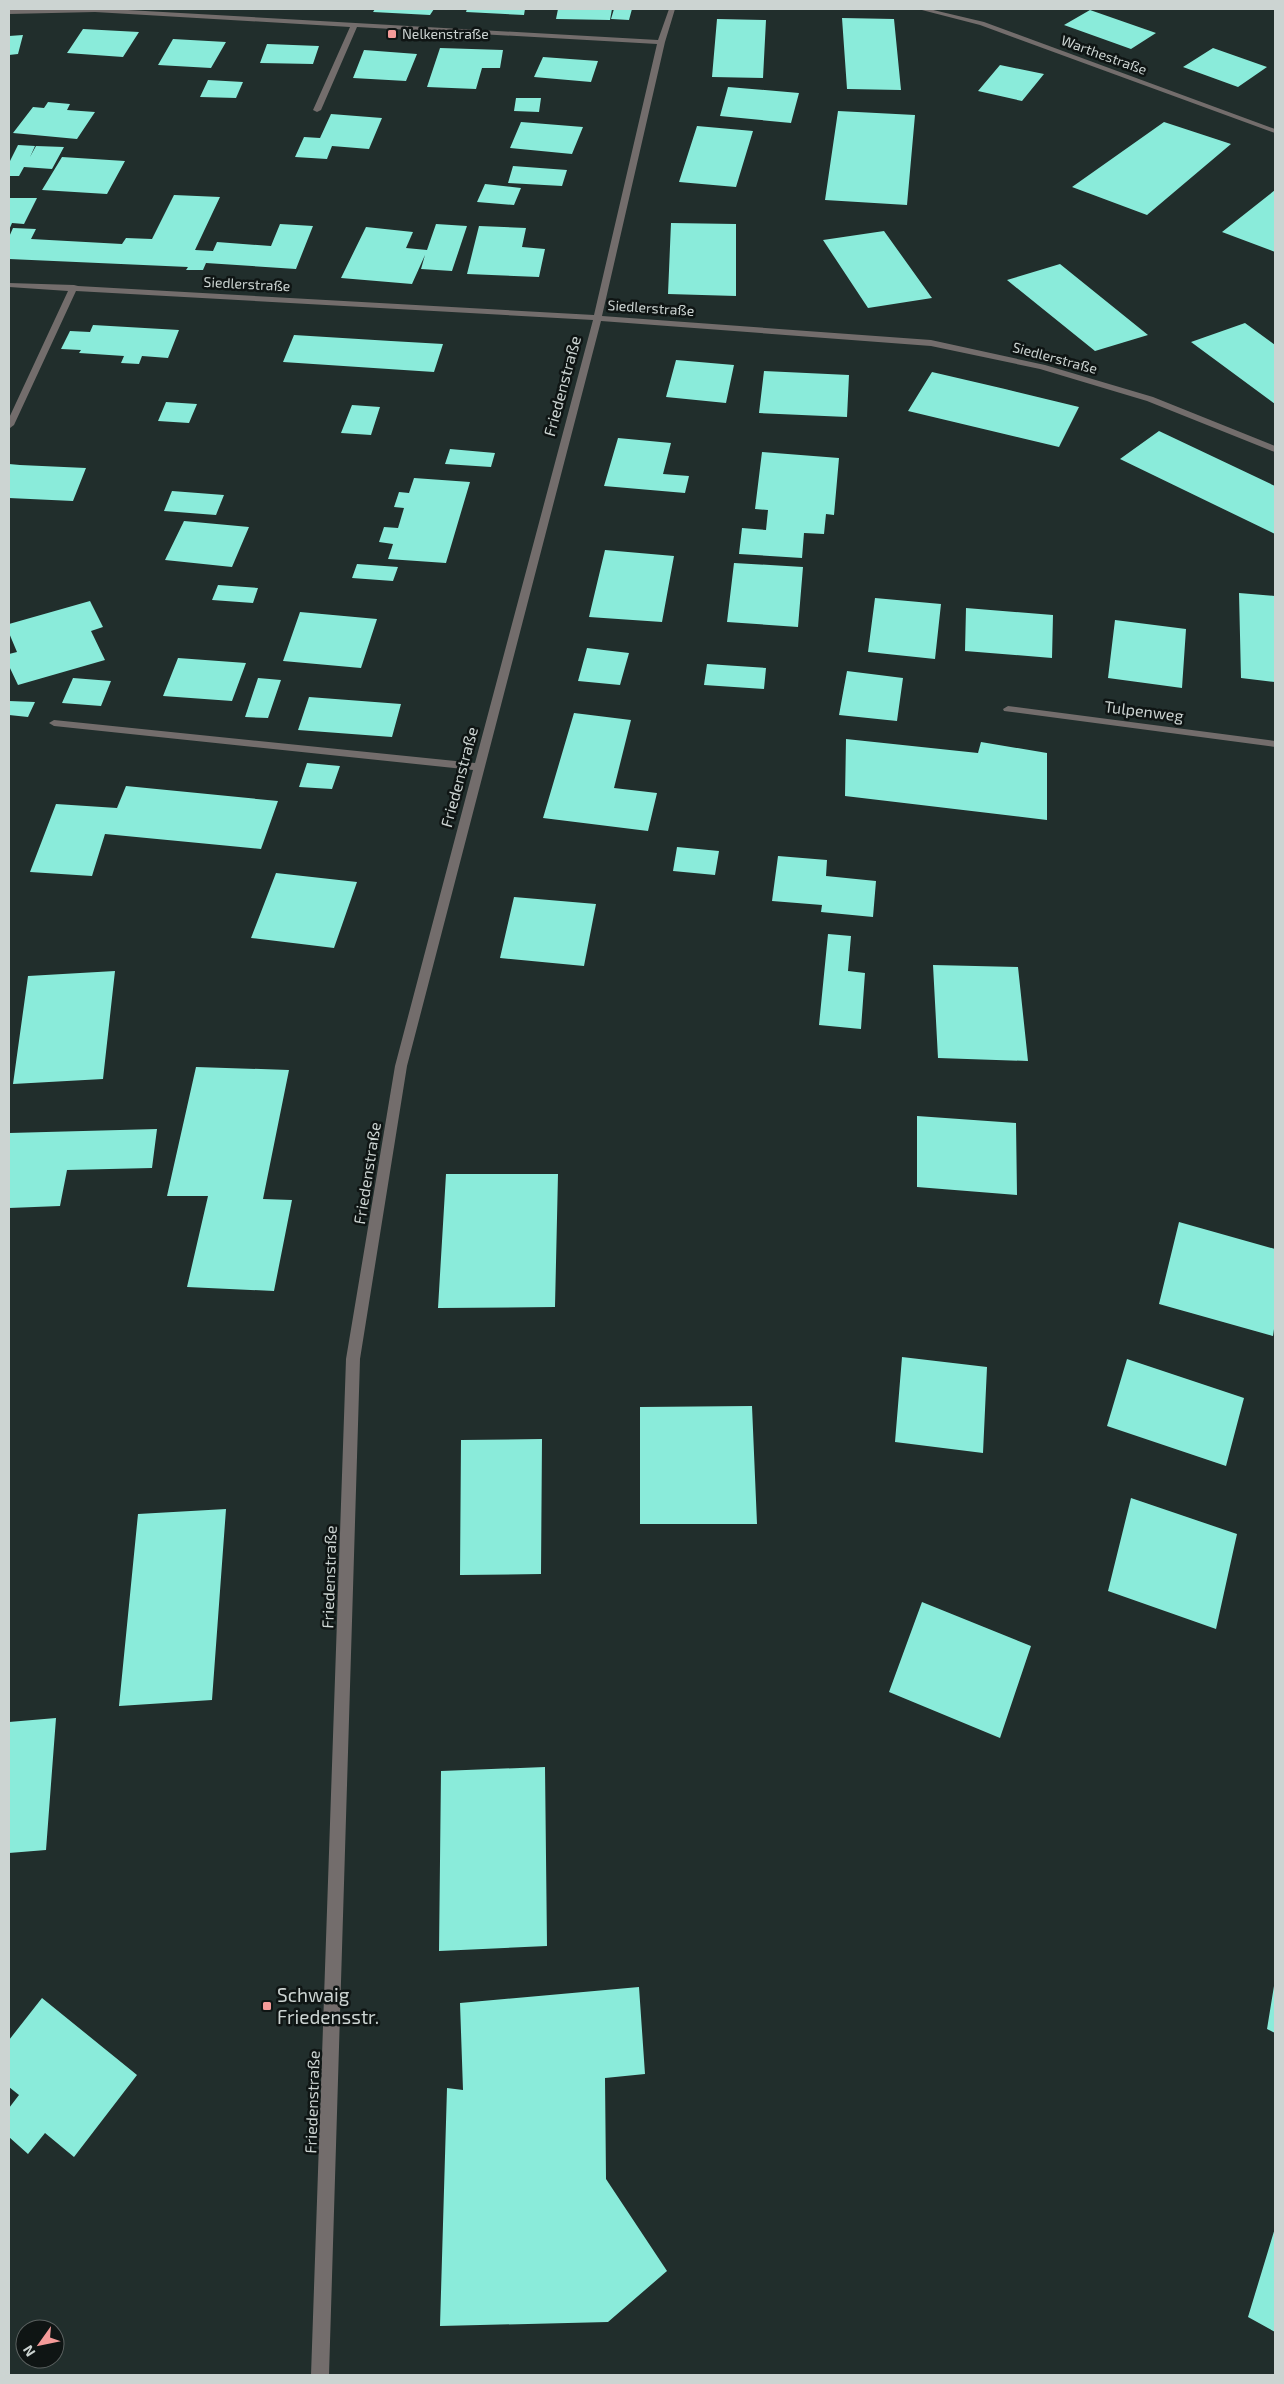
<svg xmlns="http://www.w3.org/2000/svg" width="1284" height="2384" font-family="'Exo 2',sans-serif">
  <style>
    .building { fill: #8aebda }
    .lines { fill: none; stroke-linecap: round; stroke-linejoin: round }
    .minor { fill: #736d6c; fill-rule: evenodd }
    .poi-dot { fill: #f59b99; stroke: #0f1514; stroke-width: 2 }
    .labels { text-anchor: middle; stroke-width: 5; stroke-linejoin: round; paint-order: stroke }
    .far-poi-label { font-size: 14px; fill: #ccd4d2; stroke: #0f1514; text-anchor: start }
    .far-street-label { font-size: 14px; fill: #ccd4d2; stroke: #0f1514 }
    .street-label { font-size: 16px; fill: #ccd4d2; stroke: #0f1514 }
    .near-poi-label { font-size: 19px; fill: #ccd4d2; stroke: #0f1514; text-anchor: start }
  </style>
  <rect width="100%" height="100%" fill="#212e2c"/>
  <!-- building -->
  <path class="building" d="M375,9H434L430,15L373,12Z
    M467,9H525L524,15L466,12Z
    M558,9H612L610,20L556,19Z
    M614,9H632L629,20L611,19Z
    M1090,10L1156,33L1131,49L1064,25Z
    M842,18L894,19L901,90L847,89Z
    M717,19L766,20L763,78L712,77Z
    M83,29L139,32L123,57L67,53Z
    M23,35L18,54L9,55V36Z
    M173,39L226,42L211,68L158,65Z
    M267,44L319,46L313,64L260,63Z
    M440,48L503,50L500,68H482L476,89L427,87Z
    M1213,48L1267,67L1238,87L1183,67Z
    M364,50L417,54L406,81L353,78Z
    M543,57L570,59L598,61L591,82L534,77Z
    M1000,65L1044,74L1022,101L978,91Z
    M208,80L243,82L236,98L200,97Z
    M728,87L799,93L791,123L720,116Z
    M516,98H541L539,112L514,111Z
    M48,102L70,104L67,110L95,112L77,139L13,133L33,107L44,108Z
    M838,111L915,115L907,205L825,200Z
    M331,114L382,118L369,149L332,146L327,159L295,157L304,137L320,138Z
    M521,122L583,127L572,154L510,148Z
    M1164,122L1231,144L1147,215L1072,187Z
    M697,126L753,131L736,187L679,182Z
    M18,145L35,146L30,157L36,146L64,147L52,169L24,167L19,176H9V163Z
    M62,157L125,161L107,194L42,190Z
    M513,166L567,170L562,186L508,183Z
    M485,184L521,188L514,205L477,202Z
    M1275,190V252L1222,232Z
    M174,195L220,197L195,250L213,251L217,242L271,246L280,224L313,226L296,269L206,263L203,270H186L188,267L9,259V237L13,228L36,229L31,239L122,244L126,238L152,239Z
    M9,198H37L24,224L12,223L9,230Z
    M671,223L736,224V296L668,294Z
    M436,224L467,226L452,271L421,269L425,255L412,284L341,278L366,227L413,232L406,248L427,250Z
    M479,226L526,228L522,247L545,249L539,277L467,274Z
    M884,231L932,298L868,308L823,240Z
    M1060,264L1148,335L1095,351L1007,280Z
    M1245,323L1275,345V404L1191,342Z
    M93,325L179,330L168,358L142,356L139,364L121,363L124,356L79,353L81,350L61,349L70,331L90,332Z
    M294,335L391,341L443,344L434,372L283,362Z
    M676,360L734,365L726,403L666,397Z
    M764,371L849,375L847,417L759,413Z
    M932,372L1005,389L1079,407L1059,447L908,411Z
    M166,402L197,404L189,423L158,421Z
    M352,405L380,407L371,435L341,433Z
    M1159,431L1275,486V534L1120,459Z
    M618,438L671,443L663,474L689,476L685,493L604,486Z
    M450,449L495,453L491,467L445,464Z
    M762,452L839,458L834,515L826,514L824,534L804,533L802,558L739,554L742,528L766,530L768,510L755,509Z
    M9,464L20,465L86,468L73,501L9,498Z
    M414,478L470,482L446,563L388,559L393,544L379,542L384,527L398,528L404,508L394,507L399,492L409,493Z
    M172,491L224,495L216,515L164,511Z
    M184,521L249,527L232,567L165,560Z
    M605,550L674,556L662,622L589,617Z
    M734,563L803,567L798,627L727,622Z
    M357,564L398,567L393,581L352,578Z
    M218,585L258,588L253,603L212,600Z
    M1239,593L1275,596V682L1241,678Z
    M875,598L941,604L935,659L868,652Z
    M90,601L103,627L91,631L105,660L18,685L9,666V654L17,652L9,633V624Z
    M966,608L1053,615L1052,658L965,651Z
    M300,612L377,619L361,668L283,661Z
    M1115,620L1186,629L1182,688L1108,678Z
    M587,648L629,653L620,685L578,681Z
    M178,658L246,663L232,701L163,696Z
    M707,664L766,668L764,689L704,685Z
    M847,671L903,678L897,721L839,715Z
    M73,678L111,681L101,706L62,703Z
    M258,678L281,680L268,718L245,717Z
    M309,697L401,704L392,737L298,730Z
    M9,701L35,702L28,717L9,715Z
    M574,713L631,720L614,788L657,793L648,831L543,818Z
    M846,739L978,753L981,742L1047,753V820L845,796Z
    M307,763L340,766L332,789L299,787Z
    M126,786L278,801L261,849L105,834L92,876L30,872L56,804L117,808Z
    M677,847L719,851L715,875L673,871Z
    M778,856L827,860L826,876L876,881L873,917L821,912L822,905L772,901Z
    M276,873L357,882L334,948L251,938Z
    M514,897L596,904L584,966L500,958Z
    M828,934L851,936L848,971L865,973L861,1029L819,1025Z
    M933,965L1018,967L1028,1061L938,1058Z
    M115,971L103,1079L13,1084L28,976Z
    M196,1067L289,1070L263,1199L292,1200L274,1291L187,1287L208,1196H167Z
    M917,1116L1016,1123L1017,1195L917,1187Z
    M157,1129L152,1168L67,1170L60,1206L9,1208V1133Z
    M446,1174H558L555,1307L438,1308Z
    M1179,1222L1275,1249V1322L1273,1336L1159,1304Z
    M902,1357L987,1367L983,1453L895,1442Z
    M1127,1359L1244,1398L1226,1466L1107,1426Z
    M752,1406L757,1524H640V1407Z
    M542,1439L541,1574L460,1575L461,1440Z
    M1131,1498L1237,1534L1216,1629L1108,1591Z
    M226,1509L212,1700L119,1706L138,1514Z
    M922,1602L1031,1646L1000,1738L889,1692Z
    M56,1718L46,1850L9,1853V1722Z
    M545,1767L547,1946L439,1951L441,1771Z
    M1274,1986H1275V2033L1267,2029Z
    M639,1987L645,2074L605,2078L606,2179L667,2271L608,2322L440,2326L447,2088L463,2090L460,2003Z
    M42,1998L137,2075L74,2157L45,2133L28,2154L9,2137V2108L19,2095L9,2087V2040Z
    M1275,2228V2332L1248,2317Z"/>
  <g class="lines">
    <!-- minor -->
    <path class="minor" d="M110,9L658,40L669,9H675L665,42L602,316L931,340L1045,365L1153,397L1275,446V452L1272,451L1147,401L1040,369L931,346L601,321L407,1066L360,1359L329,2375H311L346,1359L395,1066L473,770L54,726L49,723L54,720L475,763L593,320L76,291L14,425L10,428L9,418L68,291L9,287V283L74,285L78,286L594,315L657,44L357,27L321,110L317,112L313,110L350,27L95,12L9,14V10Z
      M918,9H929L984,22L1275,129V133L980,25Z
      M1008,706L1275,741V747L1004,711L1003,709Z"/>
  </g>
  <!-- markers -->
  <g class="poi-dot">
    <rect x="387" y="29" width="10" height="10" rx="2.5"/>
    <rect x="262" y="2001" width="10" height="10" rx="2.5"/>
  </g>
  <g class="labels">
    <!-- far-poi labels -->
    <g class="far-poi-label">
      <text x="402" y="39">Nelkenstraße</text>
    </g>
    <!-- far-street labels -->
    <g class="far-street-label">
      <text transform="translate(1104 55) rotate(20)" y="5">Warthestraße</text>
      <text transform="translate(247 284) rotate(3)" y="5">Siedlerstraße</text>
      <text transform="translate(651 308) rotate(4)" y="5">Siedlerstraße</text>
      <text transform="translate(1055 358) rotate(15)" y="5">Siedlerstraße</text>
    </g>
    <!-- street labels -->
    <g class="street-label">
      <text transform="translate(562 386) rotate(-75)" y="6">Friedenstraße</text>
      <text transform="translate(1144 711) rotate(7)" y="6">Tulpenweg</text>
      <text transform="translate(459 777) rotate(-75)" y="6">Friedenstraße</text>
      <text transform="translate(367 1173) rotate(-81)" y="6">Friedenstraße</text>
      <text transform="translate(329 1577) rotate(-88)" y="6">Friedenstraße</text>
      <text transform="translate(312 2102) rotate(-88)" y="6">Friedenstraße</text>
    </g>
    <!-- near-poi labels -->
    <g class="near-poi-label">
      <text x="277" y="2002">Schwaig<tspan x="277" dy="22">Friedensstr.</tspan></text>
    </g>
  </g>
  <!-- border -->
  <rect width="1284" height="2384" fill="none" stroke="#ccd4d2" stroke-width="20"/>
  <!-- north arrow -->
  <g transform="translate(40 2344) rotate(237)"><circle r="24" fill="#0f1514" stroke="#5b6160"/>
  <path d="M0-4L9 19L0 12L-9 19Z" fill="#f59b99"/>
  <text y="-8" font-size="14" font-weight="bold" text-anchor="middle" fill="#ccd4d2">N</text>
  </g>
</svg>
